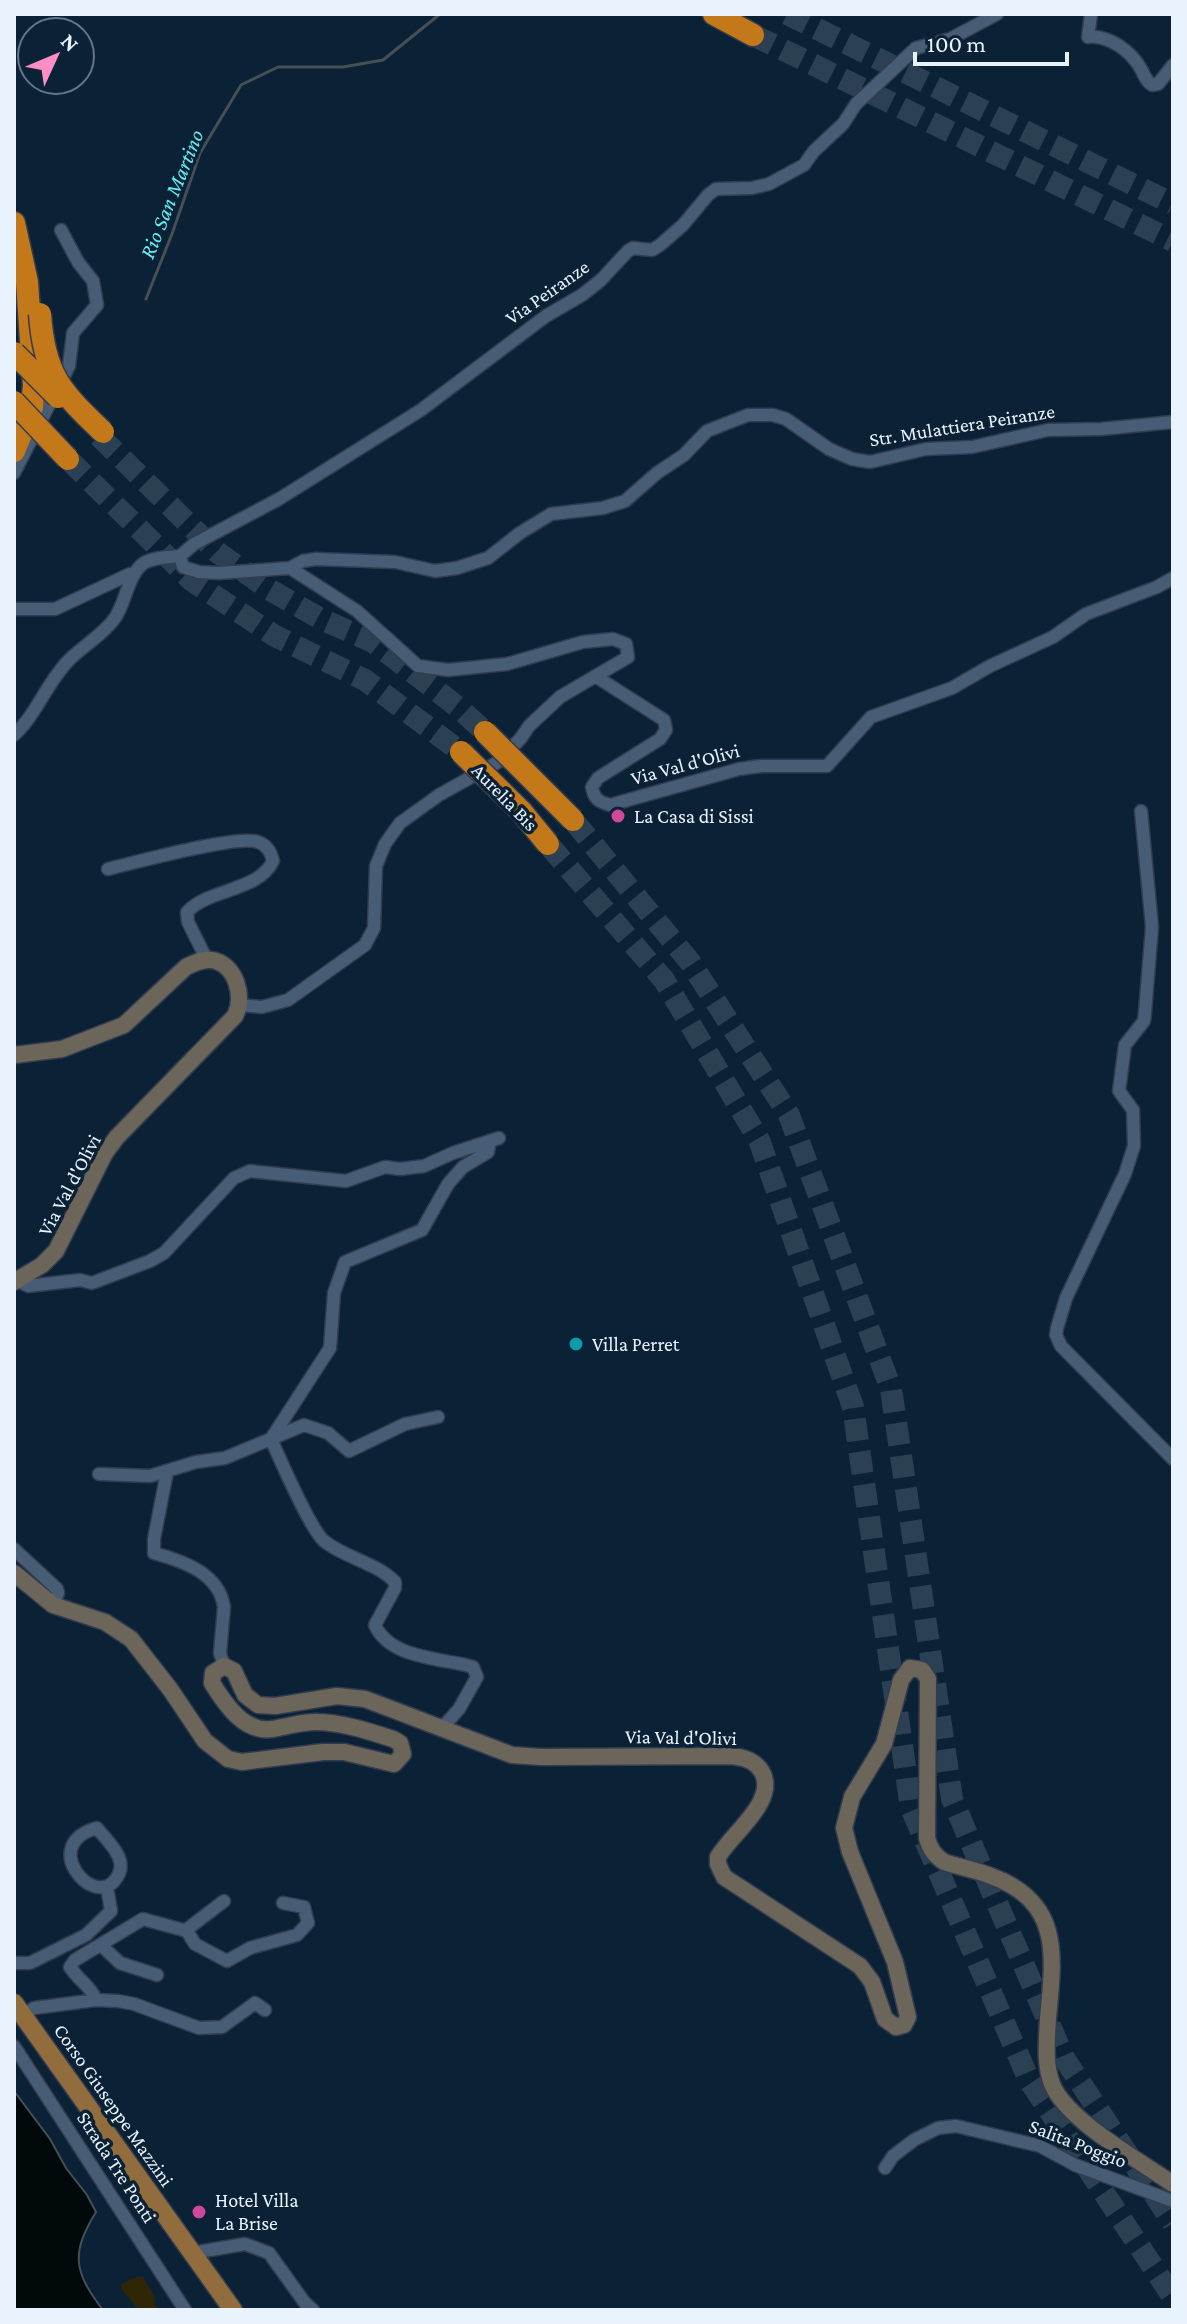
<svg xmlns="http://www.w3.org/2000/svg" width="1187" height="2324" font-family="'Crimson Pro',serif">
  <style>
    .sand { fill: #2f2605 }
    .water { fill: #01090a; stroke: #464f53; stroke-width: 2 }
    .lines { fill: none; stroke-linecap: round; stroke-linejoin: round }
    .stream { stroke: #464f53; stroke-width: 3 }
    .highway-tunnel { stroke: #2c4054; stroke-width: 22; stroke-dasharray: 22 11; stroke-linecap: butt }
    .street-casing { stroke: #333c4e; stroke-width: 15 }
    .secondary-casing { stroke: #333c4e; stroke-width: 19 }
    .primary-casing { stroke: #333c4e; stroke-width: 21 }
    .highway-casing { stroke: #333c4e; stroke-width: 25 }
    .street { stroke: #465d75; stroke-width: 12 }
    .secondary { stroke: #6c655a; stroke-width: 16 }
    .primary { stroke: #916d3e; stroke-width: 18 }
    .highway { stroke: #c3781a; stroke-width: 22 }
    .highway-bridge-casing { stroke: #333c4e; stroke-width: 25; stroke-linecap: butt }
    .highway-bridge { stroke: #c3781a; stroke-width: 22 }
    .hotel-dot { fill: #d1479c; stroke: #0b2136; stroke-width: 3 }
    .culture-dot { fill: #0f9aa8; stroke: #0b2136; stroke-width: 3 }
    .labels { text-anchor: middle; stroke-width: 7; stroke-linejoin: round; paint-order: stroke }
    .street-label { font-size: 20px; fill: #e8f3fe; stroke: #0b2136 }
    .poi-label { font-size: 20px; fill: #e8f3fe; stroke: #0b2136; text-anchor: start }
    .water-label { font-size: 22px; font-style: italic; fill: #63edf2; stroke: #0b2136 }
  </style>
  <rect width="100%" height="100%" fill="#0b2136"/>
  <!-- sand -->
  <path class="sand" d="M136,2277H143L155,2297L154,2304L160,2310H139L121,2289V2284Z"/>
  <!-- water -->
  <path class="water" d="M14,2091L50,2139L66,2168L87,2195L96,2212C71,2253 73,2271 103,2310H14Z"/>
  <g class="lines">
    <!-- stream -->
    <path class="stream" d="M146,299L172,234L200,153L241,85L278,67H343L383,60L440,14"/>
    <!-- highway-tunnel -->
    <path class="highway-tunnel" d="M787,14L1173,204
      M753,35L1173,241
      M99,436L217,552L270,590L321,619L373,642L458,707L485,732
      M68,459L191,580L275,636L365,680L461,752
      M573,820L690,962L789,1115L891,1389L952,1799L1064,2058L1173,2223
      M548,844L664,980L759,1140L853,1407L911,1808L1029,2080L1173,2297"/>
    <!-- street casing -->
    <g class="street-casing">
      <path id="street" d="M1091,14L1088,37C1109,35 1131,51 1141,69C1145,76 1145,80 1152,85L1158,84L1173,65
        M14,473L69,366L73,333L97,305L93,281L78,262L61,230
        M180,556L183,567L199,572L219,573L290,568L357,611L418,666L448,670L507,664L583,642L613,639L626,644L628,657L560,697L529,726L521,738L498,762L439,795L400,823L385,844L376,866L374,928L365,945L288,1000L262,1007L240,1005
        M180,556L194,544L279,499L421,410L546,316L582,295L601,280L628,251L633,248L652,250L660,245L683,225L708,195L716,189L752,188L769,184L804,165L814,151L843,124L856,104L916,48L950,39L997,14
        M290,568L303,561L316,559L395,562L435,571L457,568L488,558L520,533L551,514L603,508L625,501L657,473L684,455L707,431L748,415H773L786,419L829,449L852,459L870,462L926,449L972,447L1048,430L1101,429L1173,422
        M14,609H55L130,574H134
        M595,676L664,720L666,730L660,739L598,778L592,787C594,799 599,802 610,805L739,769L761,766H827L871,717L952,688L990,666L1053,637L1086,614L1157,587L1173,578
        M14,735C37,714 47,682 69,660C84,645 103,635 115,618C126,602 128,574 144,563C154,557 168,557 180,556
        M1141,811L1152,927L1145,1012L1144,1021L1125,1045L1119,1091L1133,1110L1134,1146L1125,1174L1066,1298L1057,1328L1056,1335L1061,1346L1173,1459
        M108,869C133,863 239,834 258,842C267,845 271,852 273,861C258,892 209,888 187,912L188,922L207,960
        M17,1280L28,1286L80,1280L92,1283L150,1261L164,1253L234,1178L250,1171L346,1181L385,1167L400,1169L424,1166L453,1153L499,1138
        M271,1439C280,1459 310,1529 324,1541C345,1558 377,1563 395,1582V1588L375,1625C390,1659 442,1658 473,1667L477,1677L459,1709L443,1727
        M271,1439L330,1348L334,1293L345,1262L422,1230L448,1184L463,1167L488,1152L490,1141
        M167,1472L154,1539V1553C183,1561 219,1573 224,1607L220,1653L224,1666
        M99,1474L150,1476L196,1462L225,1458L304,1425L328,1433L349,1451L405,1424L438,1417
        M14,1549L57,1589L58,1593L53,1605
        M97,1828C109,1843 131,1861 115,1880C93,1909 38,1844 97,1828Z
        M186,1930L224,1901
        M102,1946L120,1963L157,1975
        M14,1963H30L86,1935L111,1911L107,1887
        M96,2000C91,1986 78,1980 70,1967L75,1960L143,1919L187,1931L195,1944L227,1961L250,1948L297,1935L308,1923L304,1907L283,1903
        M23,2015L34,2008L96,2000L118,2001L134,2004L199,2028L222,2027L255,2003L265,2010
        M14,2046L185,2310
        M885,2168L893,2156L914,2140L938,2128L956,2126L1040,2146L1075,2165L1173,2201
        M192,2253L245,2244L269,2253L305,2303L313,2310"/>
    </g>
    <!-- secondary casing -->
    <g class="secondary-casing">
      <path id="secondary" d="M14,1055L62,1049L124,1025L186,967C194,963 202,959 211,960C236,963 245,997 235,1016L117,1137L105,1153L56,1251L42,1265L14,1282
        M14,1573L53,1605L105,1622L131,1639L170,1689L205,1741L228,1759L242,1762L323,1752H344L394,1764L403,1754L400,1743L393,1739C368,1731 341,1722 315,1722C300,1722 286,1727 272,1729C244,1733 225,1704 212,1683L213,1673L224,1666L234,1671L245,1695L258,1705L275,1706L337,1696L365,1699L512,1755L541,1757L730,1756C743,1757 755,1760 762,1772C778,1801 731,1834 718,1857V1864L724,1877L860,1966L872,1982L885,2019L896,2027L904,2025L908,2017L895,1962L850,1852L844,1828L852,1797L884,1744L901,1680L910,1668L922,1670L928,1679L927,1838C930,1849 934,1855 944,1862C959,1867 976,1870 991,1876C1062,1902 1054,1955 1048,2018C1047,2040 1044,2063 1052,2084C1066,2120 1140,2161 1173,2184"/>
    </g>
    <!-- primary casing -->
    <g class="primary-casing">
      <path id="primary" d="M14,2003L233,2310"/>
    </g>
    <!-- highway casing -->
    <g class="highway-casing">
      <path id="highway" d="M714,14L753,35
        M14,223L27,282L34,385L32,407L14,451"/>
    </g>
    <!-- street -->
    <use href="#street" class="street"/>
    <!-- secondary -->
    <use href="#secondary" class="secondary"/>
    <!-- primary -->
    <use href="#primary" class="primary"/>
    <!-- highway -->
    <use href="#highway" class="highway"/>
    <!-- highway-bridge casing -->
    <g class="highway-bridge-casing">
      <path id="highway-bridge" d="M40,314C44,375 61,392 103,432
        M14,353L58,397
        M14,402L68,459
        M485,732L573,820
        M461,752L521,811L548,844"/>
    </g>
    <!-- highway-bridge -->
    <use href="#highway-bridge" class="highway-bridge"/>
  </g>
  <!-- markers -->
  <g class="hotel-dot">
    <circle cx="618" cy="816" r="8"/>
    <circle cx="199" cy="2212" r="8"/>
  </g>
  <circle class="culture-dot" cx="576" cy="1344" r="8"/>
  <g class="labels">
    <!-- street labels -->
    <g class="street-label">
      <text transform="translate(547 292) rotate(-35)" y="7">Via Peiranze</text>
      <text transform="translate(962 425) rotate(-9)" y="7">Str. Mulattiera Peiranze</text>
      <text transform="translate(685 764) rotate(-15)" y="7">Via Val d'Olivi</text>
      <text transform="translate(505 797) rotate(46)" y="7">Aurelia Bis</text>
      <text transform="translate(69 1185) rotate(-62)" y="7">Via Val d'Olivi</text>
      <text transform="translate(681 1737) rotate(1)" y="7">Via Val d'Olivi</text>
      <text transform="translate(114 2105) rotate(55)" y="7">Corso Giuseppe Mazzini</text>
      <text transform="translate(1078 2143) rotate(21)" y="7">Salita Poggio</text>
      <text transform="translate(117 2167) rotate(57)" y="7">Strada Tre Ponti</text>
    </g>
    <!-- poi labels -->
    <g class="poi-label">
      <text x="634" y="823">La Casa di Sissi</text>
      <text x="592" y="1351">Villa Perret</text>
      <text x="215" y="2207">Hotel Villa<tspan x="215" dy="23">La Brise</tspan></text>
    </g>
    <!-- water labels -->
    <g class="water-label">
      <text transform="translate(171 194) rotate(-68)" y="8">Rio San Martino</text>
    </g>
  </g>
  <!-- border -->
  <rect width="1187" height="2324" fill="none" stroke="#e8f3fe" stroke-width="32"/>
  <!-- north arrow -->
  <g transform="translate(56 56) rotate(46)"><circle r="38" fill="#0b2136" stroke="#637586" stroke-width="2"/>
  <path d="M0-6L14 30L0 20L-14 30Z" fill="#fb8fc5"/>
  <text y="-12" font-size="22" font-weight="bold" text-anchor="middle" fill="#e8f3fe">N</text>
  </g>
  <!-- scale -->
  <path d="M915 52v12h152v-12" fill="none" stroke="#e8f3fe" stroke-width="4"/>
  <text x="927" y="52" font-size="24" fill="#e8f3fe" stroke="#0b2136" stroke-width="6" paint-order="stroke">100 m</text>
</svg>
